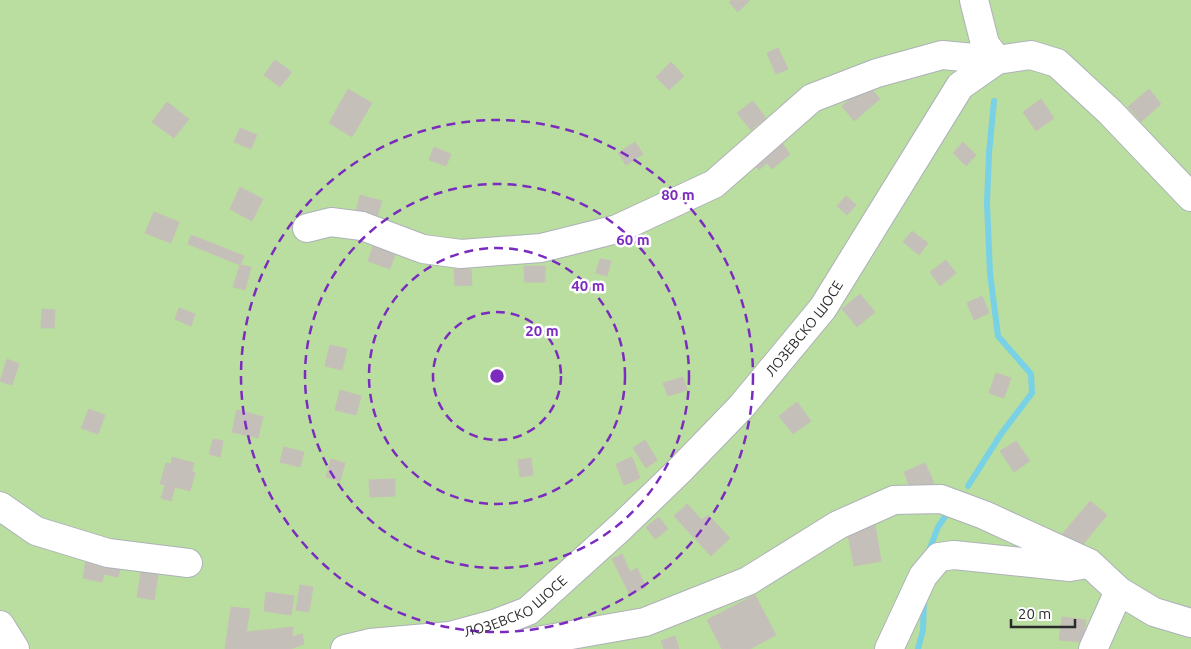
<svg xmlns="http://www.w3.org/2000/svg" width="1191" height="649" font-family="Ubuntu,sans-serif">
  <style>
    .green { fill: #b9de9f }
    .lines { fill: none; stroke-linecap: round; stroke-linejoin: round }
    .stream { stroke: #79d1e5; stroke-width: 6 }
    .building { fill: #c4c0b9; stroke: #c7c0b8 }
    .minor-casing { stroke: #aeb1ba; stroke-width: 30 }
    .minor { stroke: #fff; stroke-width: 28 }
    .ring { fill: none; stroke: #7b2cbf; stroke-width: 2.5; stroke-dasharray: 9 6 }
    .labels { text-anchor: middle; stroke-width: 5; stroke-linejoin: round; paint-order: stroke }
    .street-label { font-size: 14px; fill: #2b2b2b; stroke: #fff }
    .centre { fill: #7b2cbf; stroke: #fff; stroke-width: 2.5 }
    .ring-label { font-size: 15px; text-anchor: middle; font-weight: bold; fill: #7b2cbf; stroke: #fff; stroke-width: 5; stroke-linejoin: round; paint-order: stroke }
  </style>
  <rect width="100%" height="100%" fill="#ebe5de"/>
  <!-- green -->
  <path class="green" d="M0,0H1191V649H0Z"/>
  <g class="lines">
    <!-- stream -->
    <path class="stream" d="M968,486L1001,434L1032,393L1031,374L998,336L990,273L987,203L989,153L994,101
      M928,553L938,527L948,512
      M918,649L923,630L924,599"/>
  </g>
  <!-- building -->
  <path class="building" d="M732,0H750L738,12L729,2Z
    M778,48L788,69L776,74L767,53Z
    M275,60L292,72L280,87L264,75Z
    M671,62L684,76L669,90L656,77Z
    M867,84L880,99L854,121L842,106Z
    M348,89L372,103L352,137L329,123Z
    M1149,89L1161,104L1141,122L1128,107Z
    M1041,99L1054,118L1036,131L1023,112Z
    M753,101L766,118L751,130L737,113Z
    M167,102L189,119L174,138L152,122Z
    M240,128L257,135L251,149L234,142Z
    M635,142L643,154L626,165L618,153Z
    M963,142L976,155L966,166L953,153Z
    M782,143L790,154L772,169L767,163L759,170L752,161L771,152Z
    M434,147L451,154L446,166L429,160Z
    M240,187L263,199L252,221L230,209Z
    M360,195L382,201L377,217L356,211Z
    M846,196L856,205L847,215L837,206Z
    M154,212L179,222L171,243L145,233Z
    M912,231L928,243L919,255L903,242Z
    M191,235L244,256L240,265L188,244Z
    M374,244L396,252L390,269L368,261Z
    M600,259L611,261L607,276L596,273Z
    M946,260L956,273L940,286L930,272Z
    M240,265L251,267L245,290L233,287Z
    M524,266H545V282H525Z
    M454,269H471L472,285L455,286Z
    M860,294L875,312L857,327L842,309Z
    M982,296L989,313L974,320L967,303Z
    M179,308L195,314L191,326L175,319Z
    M42,309L55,310L54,328H41Z
    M330,345L347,349L342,370L325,366Z
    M7,359L19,364L12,385L0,381Z
    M996,373L1011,378L1004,398L989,393Z
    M683,377L687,390L668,396L663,383Z
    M340,390L361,396L356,415L335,410Z
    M797,402L811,421L793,434L779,416Z
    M89,409L105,415L98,434L81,428Z
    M237,410L263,417L258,438L232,432Z
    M213,439L223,441L220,457L209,454Z
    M645,440L657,460L646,468L633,448Z
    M1016,441L1030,461L1014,472L1000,451Z
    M284,447L304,452L300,467L280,462Z
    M172,457L194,463L192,472L195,473L190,491L175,487L171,501L161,498L165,485L160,484L166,463L171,464Z
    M632,457L640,478L624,485L616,464Z
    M531,458L533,475L520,477L518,460Z
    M331,459L345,463L340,481L326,477Z
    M925,463L934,483L912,492L904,472Z
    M395,479V496L370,497L369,480Z
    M1090,501L1107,515L1076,553L1059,538Z
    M687,504L702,520L708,515L730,538L711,556L674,516Z
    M659,517L668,529L655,539L646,527Z
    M875,524L881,561L854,566L847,529Z
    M622,554L630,572L637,568L646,587L630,595L612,559Z
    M86,560H122L118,577L104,574L102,582L83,578Z
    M142,565L159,568L154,600L137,597Z
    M300,585L313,587L309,612L296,610Z
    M266,592L294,596L291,615L264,611Z
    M755,595L776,635L750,649H722L707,620Z
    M231,607L250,609L246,632L293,627L292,637L302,634L304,644L290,649H225Z
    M1062,617L1086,620L1083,642L1059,640Z
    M675,636L679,649H664L661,641Z"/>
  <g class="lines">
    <!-- minor casing -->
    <g class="minor-casing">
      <g id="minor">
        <path d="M974,0L985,44L997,60"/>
        <path d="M307,228L331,222L362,226L423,249L461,254L541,248L617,229L714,184L812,98L877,73L942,55L997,60"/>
        <path d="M0,506L36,531L108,553L188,563"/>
        <path d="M0,625L15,649"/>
        <path d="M464,638L520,644L645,622L748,581L838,525L894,500L941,499L984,515L1089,563L1119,591L1154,612L1191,623"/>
        <path id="s1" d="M345,649L370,643L450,636L494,624L528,611L621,527L679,471L741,407L823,308L960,86L997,60L1031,55L1057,63L1110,112L1191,197"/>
        <path d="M889,649L923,576L939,557L954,555L1070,567L1082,565"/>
        <path d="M1093,649L1119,591"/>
      </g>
    </g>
    <!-- minor -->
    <use href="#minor" class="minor"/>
  </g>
  <!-- distance rings -->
  <g class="ring">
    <circle cx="497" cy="376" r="64"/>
    <circle cx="497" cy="376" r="128"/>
    <circle cx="497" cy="376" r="192"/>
    <circle cx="497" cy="376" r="256"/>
  </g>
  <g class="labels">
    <!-- street labels -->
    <g class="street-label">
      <text dy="5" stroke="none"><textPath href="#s1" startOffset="584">ЛОЗЕВСКО ШОСЕ</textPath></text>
      <text dy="5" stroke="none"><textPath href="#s1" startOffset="179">ЛОЗЕВСКО ШОСЕ</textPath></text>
    </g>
  </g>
  <circle cx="497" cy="376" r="8" class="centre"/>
  <g class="ring-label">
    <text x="678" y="200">80 m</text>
    <text x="633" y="245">60 m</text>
    <text x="588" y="291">40 m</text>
    <text x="542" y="336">20 m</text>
  </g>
  <!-- scale -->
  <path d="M1011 619v8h64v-8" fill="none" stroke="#2b2b2b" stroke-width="2.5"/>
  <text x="1018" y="619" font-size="15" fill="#2b2b2b" stroke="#ffffff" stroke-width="4" paint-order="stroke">20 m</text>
</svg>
